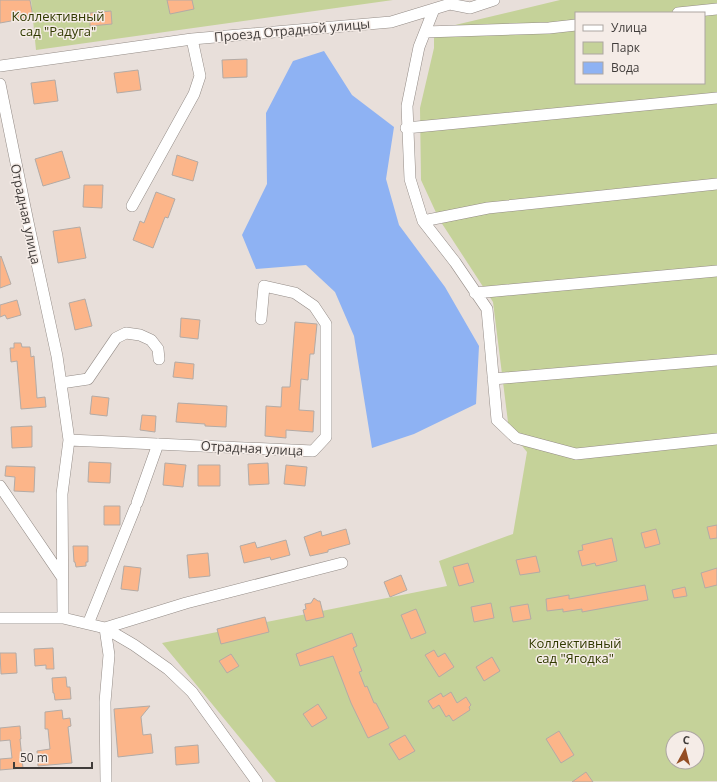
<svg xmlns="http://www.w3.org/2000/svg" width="717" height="782" font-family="'Open Sans',sans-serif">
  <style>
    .green { fill: #c5d299; fill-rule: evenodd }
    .water { fill: #8eb2f3 }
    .building { fill: #fcb589; stroke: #b3aba6 }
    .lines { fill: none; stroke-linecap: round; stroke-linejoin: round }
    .minor-casing { stroke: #948c87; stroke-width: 12 }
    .minor { stroke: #fff; stroke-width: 11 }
    .labels { text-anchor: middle; stroke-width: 3; stroke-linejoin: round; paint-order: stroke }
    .park-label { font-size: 13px; fill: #313a00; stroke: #f5ece7 }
    .street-label { font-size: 13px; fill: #403c3a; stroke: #f5ece7 }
  </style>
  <rect width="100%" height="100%" fill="#e8dfda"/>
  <!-- green -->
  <path class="green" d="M31,0H393L36,50Z
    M560,0H717V781L276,782L162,643L447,586L439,561L513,534L527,452L509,430L493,302L439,219L421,180L420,108L434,48V30ZM576,13H704V83H576ZM673,738H697V762H673Z"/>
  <!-- water -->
  <path class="water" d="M324,51L352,95L394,127L386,179L399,225L445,287L479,346L476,404L414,434L372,448L354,336L335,292L306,265L256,269L242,235L267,184L266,113L293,61Z"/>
  <!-- building -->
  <path class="building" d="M0,0H30L33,17L0,23Z
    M167,0H192L194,9L170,14Z
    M111,11L112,24L90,26V13Z
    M247,59V77L223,78L222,60Z
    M138,70L141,90L117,93L114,73Z
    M55,80L58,101L34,104L31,83Z
    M62,151L70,178L43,186L35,159Z
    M177,155L198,162L193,181L172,175Z
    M84,185H103L102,208L83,207Z
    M156,192L175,199L168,218L165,217L153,248L133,240L140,221L144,223Z
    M80,227L86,258L58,263L53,231Z
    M1,256L11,284L0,288V257Z
    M85,299L92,326L75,330L69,303Z
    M17,300L21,315L7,319L5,315L0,317V305Z
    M181,318L200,320L198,339L180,337Z
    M295,322L317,324L314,354H310L308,380L301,379L299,410L314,411L313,432L286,430V438L265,436L266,406L281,407L282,387H290Z
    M14,343H21L22,347H30L31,357L34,356L37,398L45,397L46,407L21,409L17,361L11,362L10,348H14Z
    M175,362L194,364L193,379L173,377Z
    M92,396L109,398L107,416L90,414Z
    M178,403L227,406L226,427L205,426V424L176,422Z
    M142,415L156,416L155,432L140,430Z
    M32,426V447L12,448L11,427Z
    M89,462L111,463L110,483L88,482Z
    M165,463L186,465L183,487L163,485Z
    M268,463L269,484L249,485L248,464Z
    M198,465H220V486H198Z
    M286,465L307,467L305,486L284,484Z
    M6,466L35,467L34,492L14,491L15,477L5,476Z
    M104,506H120V525H104Z
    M717,525V538L710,539L707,527Z
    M346,529L350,544L328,550V552L310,556L304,537L321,531L322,536Z
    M656,529L660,544L645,548L641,533Z
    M612,538L617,561L596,566L595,563L582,566L578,551L583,550L582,545Z
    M286,540L290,555L271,560L270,557L244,563L240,546L255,542L257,548Z
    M73,546H88V562H86V566L76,567L75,562H74Z
    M208,553L210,576L189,578L187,555Z
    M536,556L540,572L520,575L516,560Z
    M468,563L474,582L459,586L453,567Z
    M124,566L141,568L138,591L121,589Z
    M717,568V585L705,588L701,573Z
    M401,575L407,590L390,597L384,582Z
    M645,585L648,600L582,612V609L563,612V609L547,611L546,599L569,595V599Z
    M685,587L687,596L674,598L672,590Z
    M314,598L318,601H320L324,617L306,621L303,610L306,609L305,604L311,603Z
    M491,603L494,618L474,622L471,607Z
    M528,604L531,619L513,622L510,607Z
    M416,609L426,633L411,639L401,615Z
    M265,617L269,632L221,644L217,629Z
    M352,633L357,646L353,648L362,671L359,672L365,687L367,686L374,703H376L389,728L368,738L351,703L333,656L300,666L296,654Z
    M53,648L54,669H46V665L35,666L34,649Z
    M434,650L438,657L445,653L454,667L439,677L425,655Z
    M0,653H16L17,673L1,674Z
    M231,654L239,666L227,673L219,661Z
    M492,657L500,671L484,681L476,667Z
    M66,677L67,687H70L71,699L55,700L54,693H53L52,678Z
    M451,692L457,703L466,697L471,705L469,707L470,710L453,721L449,715L446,717L439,705L433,709L428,701L441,693L443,697Z
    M318,704L327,718L312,727L303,714Z
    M150,706L141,717L143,735L151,734L153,753L118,757L114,709Z
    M62,710L63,719L70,718L71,726L68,727L72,763L38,766L37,751L50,749L48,729H45V712Z
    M20,726L21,739H20L23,768L0,770V759L12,758L10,740L0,741V728Z
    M559,731L574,755L561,763L546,739Z
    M405,735L415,751L399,760L389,744Z
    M198,745L199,763L176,765L175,747Z
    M586,772L593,782H572Z"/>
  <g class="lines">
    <!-- minor casing -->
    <g class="minor-casing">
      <path id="minor" d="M434,9L419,47L407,106L410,179L423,221L455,262L487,309L497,420L516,438L576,454L717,439
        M678,13L717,9
        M425,32L549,28L576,25
        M0,66L192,39L391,22L450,4L470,8L494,0
        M0,84L28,222L57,356L69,440L62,494L63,618
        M406,128L717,98
        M132,206L194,94L200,76L192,39
        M423,221L488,208L717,184
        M475,293L717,271
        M493,379L717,360
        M61,383L88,379L116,338L126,333L140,335L151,340L158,349L159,359
        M69,440L313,451L326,437V324L314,306L295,293L264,286L261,319
        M0,486L62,577
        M137,503L158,444
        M0,618H63L105,628L134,645L168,669L192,692L257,782
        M88,624L135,508
        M106,782L105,702L109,655L105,628L186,603L342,563"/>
    </g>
    <!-- minor -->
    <use href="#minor" class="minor"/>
  </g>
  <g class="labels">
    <!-- park labels -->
    <g class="park-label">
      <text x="58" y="21">Коллективный<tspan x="58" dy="15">сад "Радуга"</tspan></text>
      <text x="575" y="648">Коллективный<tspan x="575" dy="15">сад "Ягодка"</tspan></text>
    </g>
    <!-- street labels -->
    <g class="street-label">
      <text transform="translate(292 30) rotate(-5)" y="5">Проезд Отрадной улицы</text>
      <text transform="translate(26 214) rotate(78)" y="5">Отрадная улица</text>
      <text transform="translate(252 448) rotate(3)" y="5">Отрадная улица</text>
    </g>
  </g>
  <!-- legend -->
  <rect x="575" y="12" width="130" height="72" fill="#f5ece7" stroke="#ada6a2"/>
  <rect x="583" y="25" width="20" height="6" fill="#ffffff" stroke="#ada6a2"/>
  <text x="611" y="32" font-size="12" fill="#403c3a">Улица</text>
  <rect x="583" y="42" width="20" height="12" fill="#c5d299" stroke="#ada6a2"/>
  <text x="611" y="52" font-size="12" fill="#403c3a">Парк</text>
  <rect x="583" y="62" width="20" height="12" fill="#8eb2f3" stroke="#ada6a2"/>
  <text x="611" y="72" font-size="12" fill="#403c3a">Вода</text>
  <!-- north arrow -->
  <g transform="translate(685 750) rotate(7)"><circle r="19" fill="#f5ece7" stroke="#ada6a2"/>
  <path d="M0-3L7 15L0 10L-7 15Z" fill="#934d23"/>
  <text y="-6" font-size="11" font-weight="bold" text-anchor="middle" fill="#403c3a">С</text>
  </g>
  <!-- scale -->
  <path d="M14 762v6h78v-6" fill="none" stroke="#403c3a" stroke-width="2"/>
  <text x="20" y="762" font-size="12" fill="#403c3a" stroke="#f5ece7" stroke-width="3" paint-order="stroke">50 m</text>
</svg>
